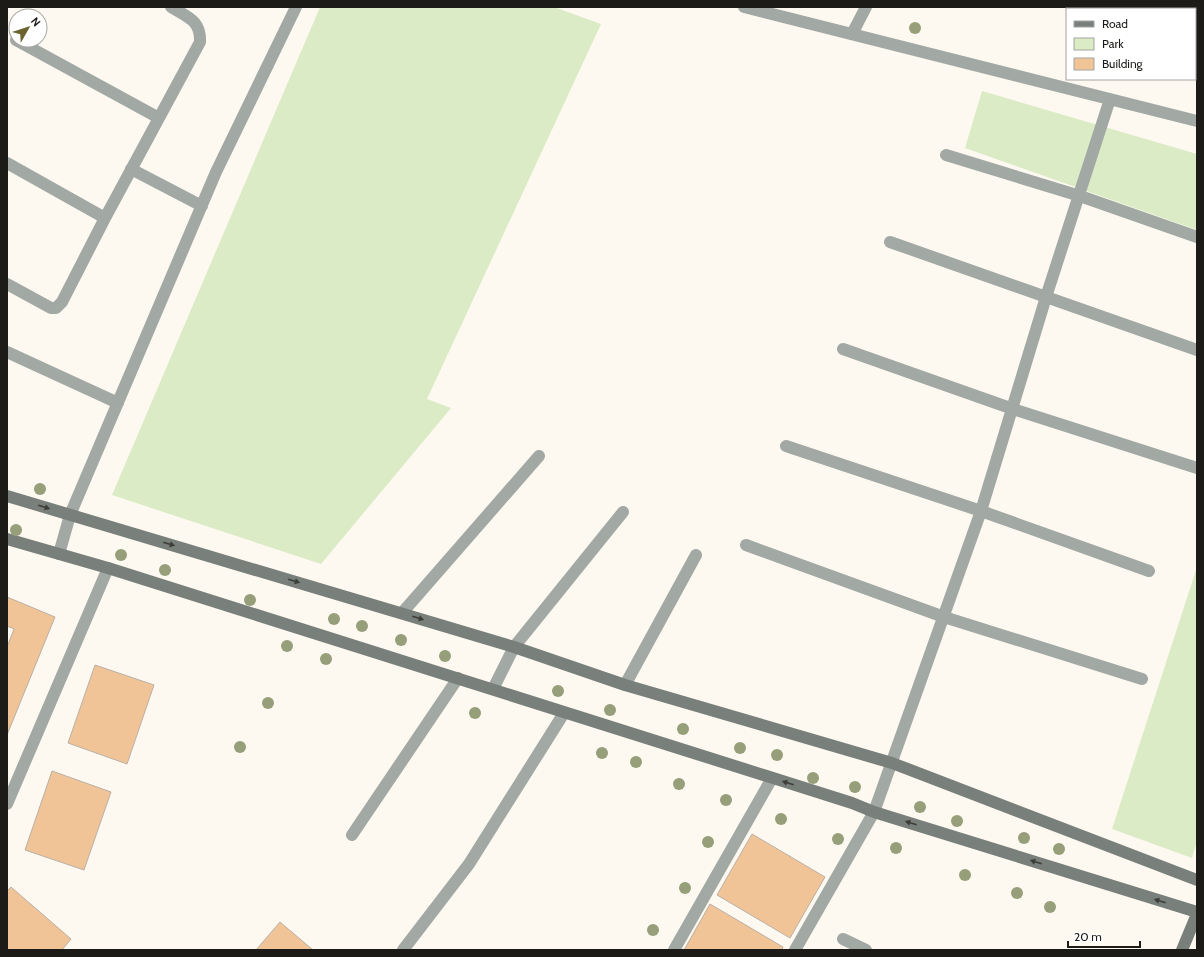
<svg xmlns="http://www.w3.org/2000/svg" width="1204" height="957" font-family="Cabin,sans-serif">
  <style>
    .green { fill: #dbebc5 }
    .building { fill: #f0c496; stroke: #b9b0a6 }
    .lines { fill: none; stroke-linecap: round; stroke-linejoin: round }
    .lane { stroke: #a2a8a4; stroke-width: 12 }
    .street { stroke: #a2a8a4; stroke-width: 12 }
    .secondary { stroke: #79807b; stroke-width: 12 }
    .tree { fill: #969e7a }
    .oneway { fill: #3d3e3a }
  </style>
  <rect width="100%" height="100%" fill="#fef9f0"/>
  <!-- green -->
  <path class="green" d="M320,7H554L601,24L427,399L451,408L321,564L112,495Z
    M982,91L1197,154V230L965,148Z
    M1197,567V841L1192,858L1112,829Z"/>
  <!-- building -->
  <path class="building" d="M7,597L55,617L7,735V647L14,629L7,626Z
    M95,665L154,685L127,764L68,743Z
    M52,771L111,792L84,870L25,850Z
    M752,834L825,877L790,938L717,895Z
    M11,887L71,939L62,950H7V891Z
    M710,904L783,947L782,950H684Z
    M280,922L313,950H256Z"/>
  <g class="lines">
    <!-- lane -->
    <path class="lane" d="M852,34L866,7"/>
    <!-- street -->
    <path class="street" d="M744,7L1197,121
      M16,40L159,118
      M946,155L1080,196L1197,237
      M7,163L105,218
      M131,169L202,206
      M890,242L1197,350
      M7,284L51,308H56L62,302L105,218L200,42C201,20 187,17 171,7
      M843,349L1013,409L1197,468
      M7,352L118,403
      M786,446L981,511L1149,571
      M746,545L944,617L1142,679
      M59,554L70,515L216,172L296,7
      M402,613L539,456
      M625,685L696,555
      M493,689L514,647L623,512
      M7,804L108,568
      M352,835L458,678
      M843,939L866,950
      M403,950L469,864L564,713
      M674,950L772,778
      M795,950L874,812L981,511L1046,297L1110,99"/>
    <!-- secondary -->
    <path class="secondary" d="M7,496L514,647L625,685L892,763L1197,880
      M7,539L108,568L852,803L874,812L1197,912
      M1182,950L1197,914"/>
  </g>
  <!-- trees -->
  <g class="tree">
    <circle cx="915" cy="28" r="6"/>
    <circle cx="40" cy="489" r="6"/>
    <circle cx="16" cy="530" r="6"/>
    <circle cx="121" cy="555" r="6"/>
    <circle cx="165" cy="570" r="6"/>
    <circle cx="250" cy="600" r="6"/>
    <circle cx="334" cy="619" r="6"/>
    <circle cx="362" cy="626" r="6"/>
    <circle cx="401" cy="640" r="6"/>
    <circle cx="287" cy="646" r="6"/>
    <circle cx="445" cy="656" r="6"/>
    <circle cx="326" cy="659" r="6"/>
    <circle cx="558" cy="691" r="6"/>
    <circle cx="268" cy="703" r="6"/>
    <circle cx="610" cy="710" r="6"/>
    <circle cx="475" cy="713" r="6"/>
    <circle cx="683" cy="729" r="6"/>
    <circle cx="240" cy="747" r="6"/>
    <circle cx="740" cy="748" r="6"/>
    <circle cx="602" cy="753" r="6"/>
    <circle cx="777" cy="755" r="6"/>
    <circle cx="636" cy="762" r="6"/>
    <circle cx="813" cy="778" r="6"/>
    <circle cx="679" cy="784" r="6"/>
    <circle cx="855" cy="787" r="6"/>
    <circle cx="726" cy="800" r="6"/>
    <circle cx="920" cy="807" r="6"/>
    <circle cx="781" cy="819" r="6"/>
    <circle cx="957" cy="821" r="6"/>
    <circle cx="1024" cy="838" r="6"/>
    <circle cx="838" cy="839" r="6"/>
    <circle cx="708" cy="842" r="6"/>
    <circle cx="896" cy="848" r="6"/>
    <circle cx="1059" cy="849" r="6"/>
    <circle cx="965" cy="875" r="6"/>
    <circle cx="685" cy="888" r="6"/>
    <circle cx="1017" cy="893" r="6"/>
    <circle cx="1050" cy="907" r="6"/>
    <circle cx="653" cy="930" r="6"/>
  </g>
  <!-- one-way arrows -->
  <defs><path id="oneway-solid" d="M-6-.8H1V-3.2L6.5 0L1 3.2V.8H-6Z"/></defs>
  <g class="oneway">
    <use href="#oneway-solid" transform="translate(44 507) rotate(17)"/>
    <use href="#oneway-solid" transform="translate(169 544) rotate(16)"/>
    <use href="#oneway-solid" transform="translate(294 581) rotate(16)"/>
    <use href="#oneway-solid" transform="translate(418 618) rotate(17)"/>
    <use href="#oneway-solid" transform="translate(788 783) rotate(-162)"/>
    <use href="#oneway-solid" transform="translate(911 823) rotate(-163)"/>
    <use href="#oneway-solid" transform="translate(1036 862) rotate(-163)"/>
    <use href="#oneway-solid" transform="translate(1160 901) rotate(-163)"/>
  </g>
  <!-- border -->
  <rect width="1204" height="957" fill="none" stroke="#1d1b17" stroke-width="16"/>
  <!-- legend -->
  <rect x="1066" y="8" width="130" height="72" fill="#ffffff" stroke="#a5a4a2"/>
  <rect x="1074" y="21" width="20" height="6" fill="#79807b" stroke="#a5a4a2"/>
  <text x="1102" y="28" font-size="12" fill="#1d1b17">Road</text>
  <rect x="1074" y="38" width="20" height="12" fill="#dbebc5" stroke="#a5a4a2"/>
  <text x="1102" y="48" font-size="12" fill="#1d1b17">Park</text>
  <rect x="1074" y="58" width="20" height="12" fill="#f0c496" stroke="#a5a4a2"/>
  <text x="1102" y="68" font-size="12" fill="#1d1b17">Building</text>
  <!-- north arrow -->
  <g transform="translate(28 28) rotate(51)"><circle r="19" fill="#ffffff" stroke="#a5a4a2"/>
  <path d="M0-3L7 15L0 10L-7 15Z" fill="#6c632f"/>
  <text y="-6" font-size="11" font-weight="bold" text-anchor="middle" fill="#1d1b17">N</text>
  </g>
  <!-- scale -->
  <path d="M1068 941v6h72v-6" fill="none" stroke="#1d1b17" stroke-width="2"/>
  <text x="1074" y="941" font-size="12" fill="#1d1b17" stroke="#ffffff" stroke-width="3" paint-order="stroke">20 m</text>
</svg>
